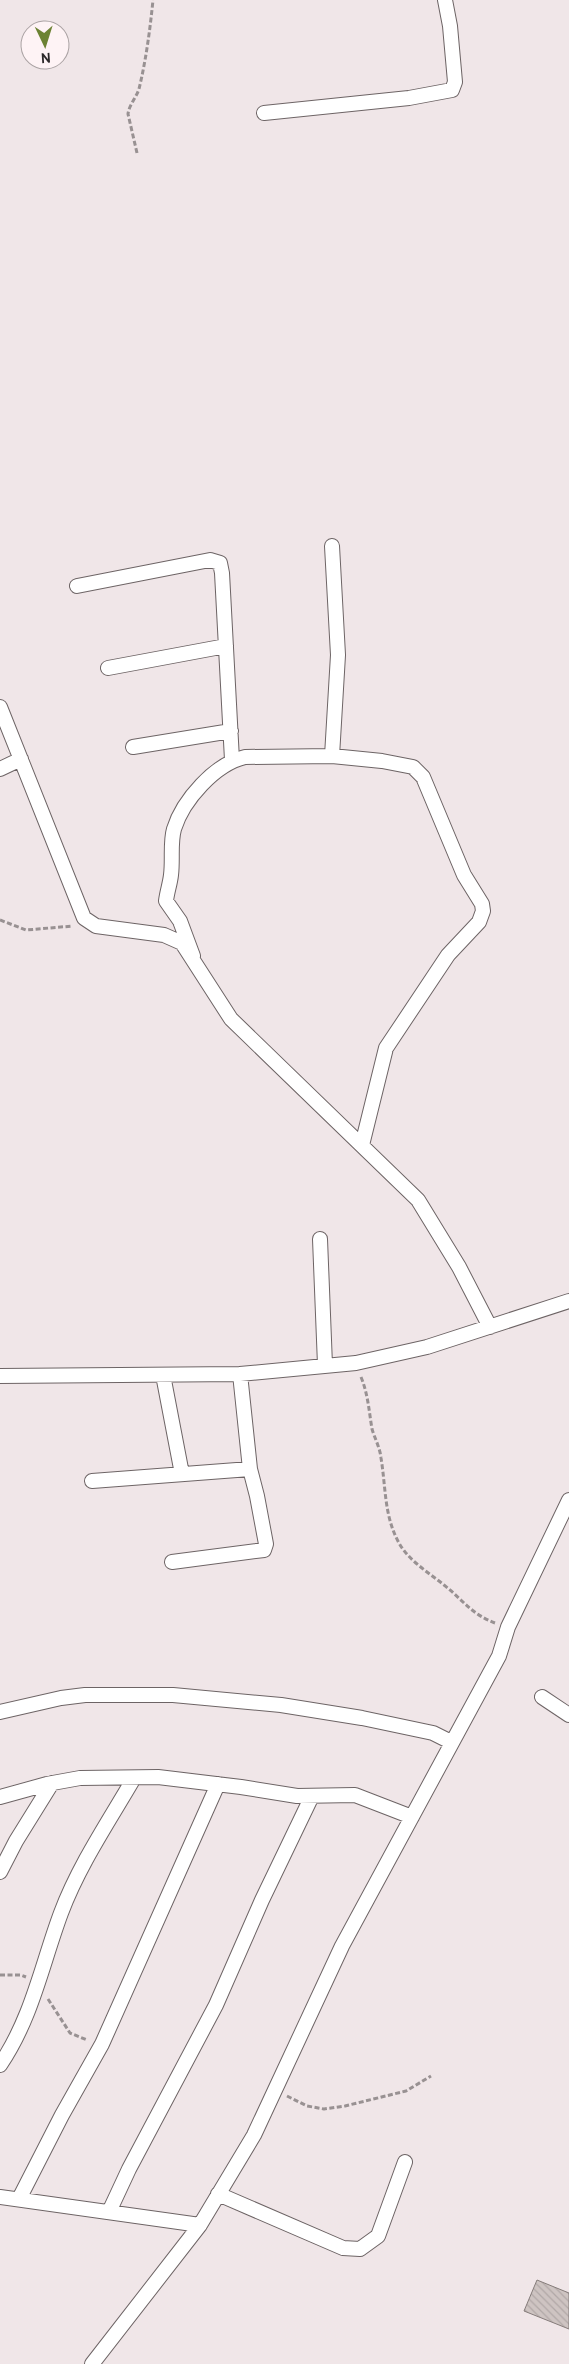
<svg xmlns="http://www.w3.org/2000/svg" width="569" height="2364" font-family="Overpass,sans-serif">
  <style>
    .building { fill: url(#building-back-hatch); stroke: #857c7a }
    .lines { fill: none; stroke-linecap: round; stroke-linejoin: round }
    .street-casing { stroke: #6d6465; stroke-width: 16 }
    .path { stroke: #989192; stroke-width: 3; stroke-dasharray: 5 2.5; stroke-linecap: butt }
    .street { stroke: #fff; stroke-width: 14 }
  </style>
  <defs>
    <pattern id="building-back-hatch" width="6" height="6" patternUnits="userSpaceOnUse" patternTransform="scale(1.25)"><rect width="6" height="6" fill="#cec4c2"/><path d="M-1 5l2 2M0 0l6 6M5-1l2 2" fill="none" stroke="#b1a8a7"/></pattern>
  </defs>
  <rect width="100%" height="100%" fill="#f0e6e8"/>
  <!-- building -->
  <path class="building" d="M537,2280L569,2293V2329L524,2311Z"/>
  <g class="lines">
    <!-- street casing -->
    <g class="street-casing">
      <path id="street" d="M264,113L409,98L452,90L455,82L450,26L445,0
        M332,546L338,655L332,756
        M77,586L210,560L220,563L222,573L232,760
        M108,668L226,646
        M0,707L84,918L96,926L164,935L182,943L231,1019L418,1200L459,1267L490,1327
        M133,747L231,731
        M0,769L21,759
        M193,956L180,921L166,901C167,892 170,884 171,875C173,860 170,843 174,829C183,800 215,764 245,757L332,756L382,761L413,767L423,777L464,875L482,904L483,911L479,922L448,955L386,1048L362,1145
        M320,1239L325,1365
        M163,1375L182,1474
        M0,1376L240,1374L356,1363L427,1347L569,1301
        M92,1481L250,1469
        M172,1562L264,1550L266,1544L257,1496L250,1469L240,1374
        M542,1697L569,1715
        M0,1712L61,1698L85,1695H173L281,1705L362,1718L433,1733L451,1742
        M0,1797L47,1784L80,1778L158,1777L241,1787L297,1796L355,1795L412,1817
        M0,1872L16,1841L52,1783
        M0,2065C32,2018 42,1964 61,1913C79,1865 109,1821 134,1778
        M218,2194L343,2248L360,2249L378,2236L405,2162
        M0,2197L200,2225
        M19,2199L62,2115L102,2044L218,1784
        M109,2212L129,2169L216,2005L262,1900L312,1796
        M92,2364L200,2225L254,2135L342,1946L499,1656L508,1627L569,1500"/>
    </g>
    <!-- path -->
    <path class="path" d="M137,153L128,114C129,105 136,98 139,89C146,60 150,30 153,0
      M0,920L26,930L73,926
      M361,1377C368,1394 369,1411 372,1429C375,1439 380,1448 381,1458C386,1488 384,1516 399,1543C409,1561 428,1572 444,1585C463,1600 471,1614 495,1623
      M0,1975H21L26,1977
      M48,1999L70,2033L87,2040
      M287,2096L307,2106L324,2109L345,2106L406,2091L431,2076"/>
    <!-- street -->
    <use href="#street" class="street"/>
  </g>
  <!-- north arrow -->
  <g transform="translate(45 45) rotate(176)"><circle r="24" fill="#fef3f5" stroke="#aaa2a3"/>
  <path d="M0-4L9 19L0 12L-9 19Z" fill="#6c8233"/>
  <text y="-8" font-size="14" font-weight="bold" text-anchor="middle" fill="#2c2829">N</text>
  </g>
</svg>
